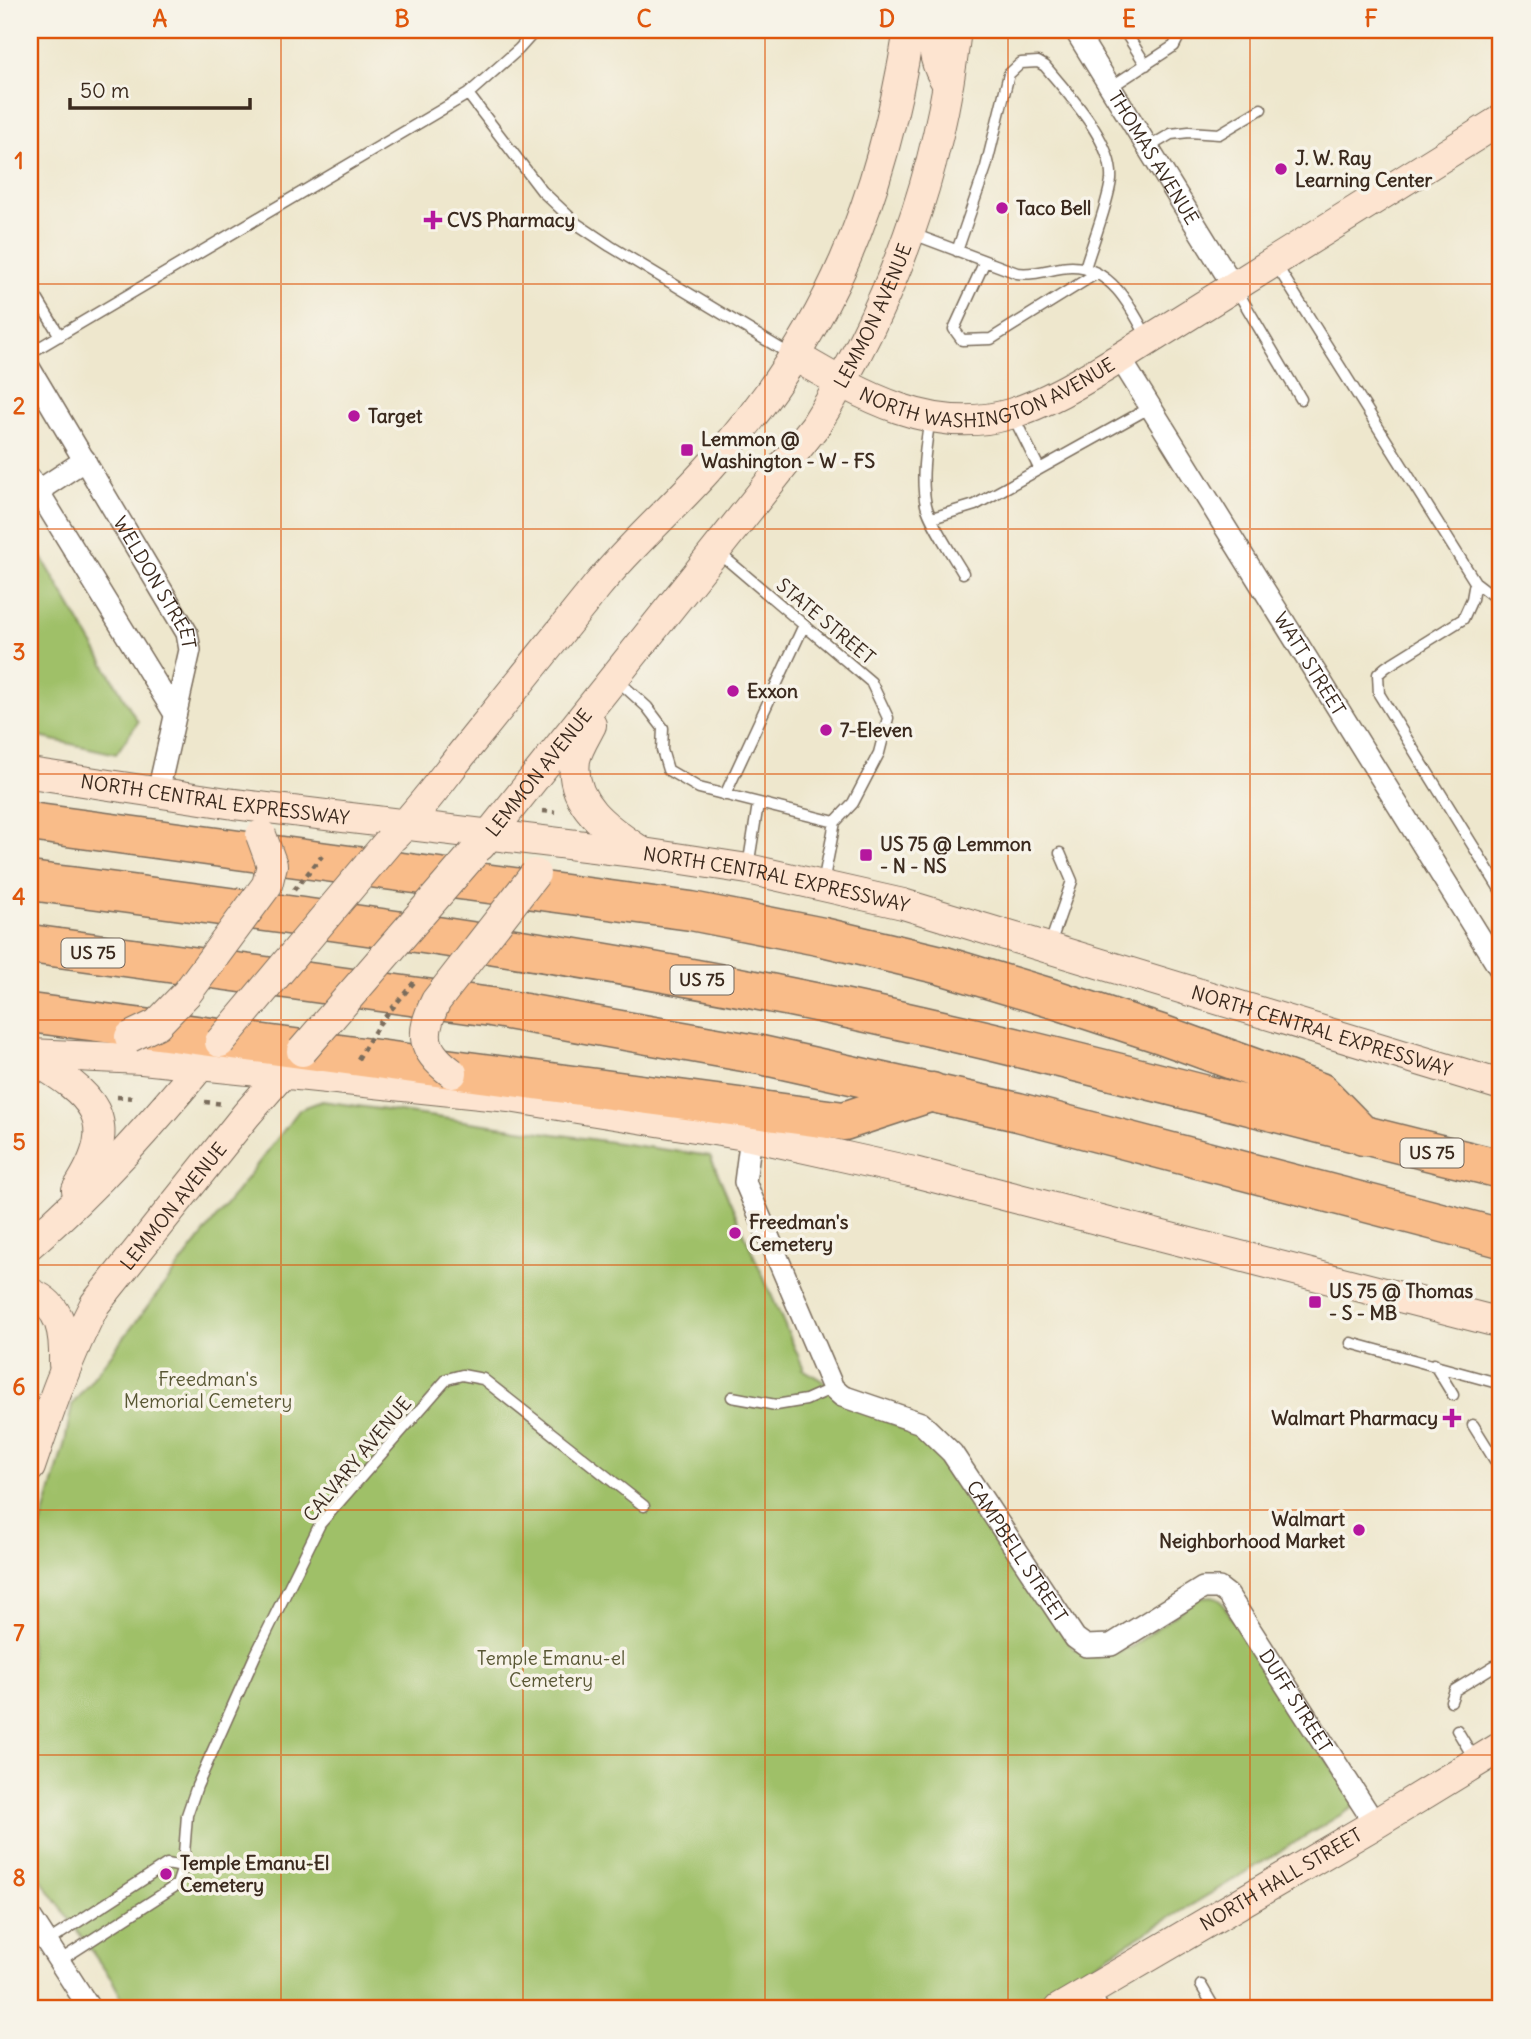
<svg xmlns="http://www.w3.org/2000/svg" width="1531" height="2039" font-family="Delius,sans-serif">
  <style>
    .green { fill: #9fc068; stroke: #6d7543; stroke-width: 2 }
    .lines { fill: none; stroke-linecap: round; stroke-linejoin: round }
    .lane-casing { stroke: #7a6c5b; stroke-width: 13 }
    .street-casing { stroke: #7a6c5b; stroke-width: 24 }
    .secondary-casing { stroke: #7a6c5b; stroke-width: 32 }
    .highway-casing { stroke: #7a6c5b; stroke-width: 41 }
    .path { stroke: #7a6c5b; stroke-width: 4.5; stroke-dasharray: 5 5; stroke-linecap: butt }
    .lane { stroke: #fff; stroke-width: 10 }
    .street { stroke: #fff; stroke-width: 21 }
    .secondary { stroke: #fde4d0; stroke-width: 30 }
    .highway { stroke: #f9bc89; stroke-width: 38 }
    .secondary-bridge-casing { stroke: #7a6c5b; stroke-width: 32; stroke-linecap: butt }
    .path-bridge { stroke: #7a6c5b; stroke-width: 4.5; stroke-dasharray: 5 5; stroke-linecap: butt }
    .secondary-bridge { stroke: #fde4d0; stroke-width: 30 }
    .grid { fill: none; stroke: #df570d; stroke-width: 2; stroke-opacity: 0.55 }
    .poi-dot { fill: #b5179e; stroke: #f7f3e8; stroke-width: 2.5 }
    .labels { text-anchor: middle; stroke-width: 7; stroke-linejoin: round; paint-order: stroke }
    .shield { fill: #f7f3e8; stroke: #73665b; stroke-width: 2 }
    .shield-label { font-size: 18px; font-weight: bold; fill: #3b2a1e }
    .street-label { font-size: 19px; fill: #3b2a1e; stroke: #f7f3e8 }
    .poi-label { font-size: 19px; font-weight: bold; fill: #3b2a1e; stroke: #f7f3e8; text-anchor: start }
    .park-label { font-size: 19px; fill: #595734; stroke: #f7f3e8 }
    .neatline { fill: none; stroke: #df570d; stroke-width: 2.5 }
    .grid-label { font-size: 23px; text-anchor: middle; font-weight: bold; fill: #df570d }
  </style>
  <rect width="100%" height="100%" fill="#f7f3e8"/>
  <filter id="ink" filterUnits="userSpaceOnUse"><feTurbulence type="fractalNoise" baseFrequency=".0143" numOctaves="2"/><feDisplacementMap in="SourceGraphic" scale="14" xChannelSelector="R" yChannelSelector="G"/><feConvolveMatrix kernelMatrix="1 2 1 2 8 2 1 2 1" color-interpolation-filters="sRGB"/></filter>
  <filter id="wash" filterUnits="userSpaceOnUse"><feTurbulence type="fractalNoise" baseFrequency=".00686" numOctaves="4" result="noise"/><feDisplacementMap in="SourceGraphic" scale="28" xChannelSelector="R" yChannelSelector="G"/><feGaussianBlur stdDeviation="1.57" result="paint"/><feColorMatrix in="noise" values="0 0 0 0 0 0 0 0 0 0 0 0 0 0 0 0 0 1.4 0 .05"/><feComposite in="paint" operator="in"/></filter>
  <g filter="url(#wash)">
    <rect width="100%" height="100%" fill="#eee7cd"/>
    <!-- green -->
    <path class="green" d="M30,537L138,722L116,754L30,735Z
      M322,1101L710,1156L804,1369H803L891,1423L927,1440L947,1461L1073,1648L1097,1657L1131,1647L1200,1597L1213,1596L1221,1601L1357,1805L1019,2009H128L112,1980L30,1864V1564L65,1442L72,1405L300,1109Z"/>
  </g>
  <g filter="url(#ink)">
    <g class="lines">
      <!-- lane casing -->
      <g class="lane-casing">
        <path id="lane" d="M1124,30L1146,65
          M1111,87L1174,46L1182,30
          M468,94L542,191L577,224L610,246L791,355
          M1149,147L1171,134L1189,132L1219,134L1261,109
          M913,234L1017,273C1037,276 1053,267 1072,267C1112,267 1132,309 1148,339
          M957,251L986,167L1009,74L1021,63L1038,62L1045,66C1068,94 1114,142 1111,180C1108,204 1092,244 1085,268
          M985,261L954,329L962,340L991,339L1097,273
          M1275,263L1475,582L1472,599L1463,619L1386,667L1378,674L1379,694L1501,891
          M30,287L60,336
          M1236,289L1301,399
          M30,353L468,94L519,49L536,30
          M1012,414L1039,468
          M930,417C926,445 920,478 926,505C930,522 953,556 963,573
          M932,518L975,505L1151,407
          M718,552L871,682L888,718L879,753L853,803L835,822L823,883
          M1475,582L1501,602
          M615,678L647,707L663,728L662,750L668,770L699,788L835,822
          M725,795L804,625
          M748,867L758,804
          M1049,947L1072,881L1060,853
          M1351,1343L1501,1384
          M1434,1364L1453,1395
          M732,1397L776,1405L806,1400L833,1388
          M1473,1425L1501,1470
          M1451,1701L1455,1690L1494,1666
          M1457,1730L1475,1760
          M47,1942L167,1864L183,1867
          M59,1961L177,1885L183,1867L187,1815L197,1786L255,1656L320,1524L447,1379L462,1375L483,1379L644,1506
          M1201,1985L1215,2009
          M1095,1991L1103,2009"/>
      </g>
      <!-- street casing -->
      <g class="street-casing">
        <g id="street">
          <path id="s1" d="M1075,30L1234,287"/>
          <path id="s2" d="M1120,358L1501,971"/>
          <path id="s3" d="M30,369L187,633L190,650L158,792"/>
          <path d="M30,478L175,714"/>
          <path d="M38,491L85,460"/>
          <path id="s4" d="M751,1136L745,1182L833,1388L842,1396L921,1423L952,1453L1075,1638L1086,1646L1111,1645L1203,1588H1219L1228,1595L1375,1824"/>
          <path d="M30,1916L90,2009"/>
        </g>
      </g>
      <!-- secondary casing -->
      <g class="secondary-casing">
        <g id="secondary">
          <path d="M934,30C932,50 936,66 947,83"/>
          <path id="s5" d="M795,356C860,394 932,437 1010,414C1049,402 1085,379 1120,358L1501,120"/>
          <path d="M591,725C586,735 577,749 575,760C569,804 609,830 640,851"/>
          <path id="s6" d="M30,773L234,804L643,853L748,869L903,904L1501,1085"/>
          <path d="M394,836C420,810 442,779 465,750C509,695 553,640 598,585C634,541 677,505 714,462C829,333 882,199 909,30"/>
          <path id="s7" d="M480,846L815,426C893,302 939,175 956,30"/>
          <path d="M30,1054L142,1059L509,1097L751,1136L914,1172L1501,1323"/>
          <path d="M30,1057C92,1094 124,1118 77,1190"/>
          <path d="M30,1244C97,1187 154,1122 210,1054"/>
          <path d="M30,1293C62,1306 65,1333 64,1364"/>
          <path id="s8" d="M30,1467C49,1411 68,1356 95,1304L246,1115L292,1062"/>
          <path id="s9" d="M1059,2009L1375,1824L1501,1747"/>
        </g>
      </g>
      <!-- highway casing -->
      <g class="highway-casing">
        <path id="highway" d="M30,822L691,911L823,937L941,965L1054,999L1161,1034L1320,1092L1363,1136
          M30,881C284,914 539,946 790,997C1029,1045 1264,1112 1501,1169
          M30,944L491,1007L761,1055L1018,1112L1501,1238
          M30,1013L844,1121L932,1092"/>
      </g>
      <!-- path -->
      <path class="path" d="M30,731L32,734
        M543,811L555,812
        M117,1097L137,1098
        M205,1102L224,1104"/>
      <!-- lane -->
      <use href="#lane" class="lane"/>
      <!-- street -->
      <use href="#street" class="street"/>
      <!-- secondary -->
      <use href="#secondary" class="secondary"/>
      <!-- highway -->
      <use href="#highway" class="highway"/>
      <!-- secondary-bridge casing -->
      <g class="secondary-bridge-casing">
        <path id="secondary-bridge" d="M130,1037L157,1024L187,993L267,885L272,865L261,835
          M220,1042L389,841
          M302,1051L473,854
          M452,1073C421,1050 420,1034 436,1001L535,874"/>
      </g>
      <!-- path-bridge -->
      <path class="path-bridge" d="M294,890L322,856
        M358,1059L379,1024L415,981"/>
      <!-- secondary-bridge -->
      <use href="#secondary-bridge" class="secondary-bridge"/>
    </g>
  </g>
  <!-- grid -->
  <path class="grid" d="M281,30V2009M523,30V2009M765,30V2009M1008,30V2009M1250,30V2009M30,284H1501M30,529H1501M30,774H1501M30,1020H1501M30,1265H1501M30,1510H1501M30,1755H1501"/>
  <!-- markers -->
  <g class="poi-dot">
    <circle cx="1281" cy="169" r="7"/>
    <circle cx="1002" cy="208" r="7"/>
    <path d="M429.5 209.5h7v7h7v7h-7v7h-7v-7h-7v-7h7z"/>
    <circle cx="354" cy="416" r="7"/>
    <rect x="680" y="443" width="14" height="14" rx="3.5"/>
    <circle cx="733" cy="691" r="7"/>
    <circle cx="826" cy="730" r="7"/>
    <rect x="859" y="848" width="14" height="14" rx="3.5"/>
    <circle cx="735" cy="1233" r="7"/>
    <rect x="1308" y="1295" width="14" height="14" rx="3.5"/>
    <path d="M1448.5 1407.5h7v7h7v7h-7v7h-7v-7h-7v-7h7z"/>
    <circle cx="1359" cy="1530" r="7"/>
    <circle cx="166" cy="1874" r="7"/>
  </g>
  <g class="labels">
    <!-- shield labels -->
    <g class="shield">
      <rect x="61.5" y="938.5" width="63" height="29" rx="5"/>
      <rect x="670.5" y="965.5" width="63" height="29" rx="5"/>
      <rect x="1400.5" y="1138.5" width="63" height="29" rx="5"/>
    </g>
    <g class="shield-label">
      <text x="93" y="959">US 75</text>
      <text x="702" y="986">US 75</text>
      <text x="1432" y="1159">US 75</text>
    </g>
    <!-- street labels -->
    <g class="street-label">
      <text dy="7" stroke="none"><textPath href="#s1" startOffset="150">THOMAS AVENUE</textPath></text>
      <text dy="7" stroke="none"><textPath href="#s7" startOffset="662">LEMMON AVENUE</textPath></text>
      <text dy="7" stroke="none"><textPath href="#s5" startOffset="210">NORTH WASHINGTON AVENUE</textPath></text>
      <text dy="7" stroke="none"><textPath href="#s3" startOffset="248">WELDON STREET</textPath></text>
      <text transform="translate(826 621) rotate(40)" y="7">STATE STREET</text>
      <text dy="7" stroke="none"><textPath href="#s2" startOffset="360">WATT STREET</textPath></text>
      <text dy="7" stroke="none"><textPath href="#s7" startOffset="94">LEMMON AVENUE</textPath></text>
      <text dy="7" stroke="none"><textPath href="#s6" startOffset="187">NORTH CENTRAL EXPRESSWAY</textPath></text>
      <text dy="7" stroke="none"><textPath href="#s6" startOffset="754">NORTH CENTRAL EXPRESSWAY</textPath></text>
      <text dy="7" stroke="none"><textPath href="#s6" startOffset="1321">NORTH CENTRAL EXPRESSWAY</textPath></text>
      <text dy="7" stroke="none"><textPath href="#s8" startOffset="301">LEMMON AVENUE</textPath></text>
      <text transform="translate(357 1459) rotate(-50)" y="7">CALVARY AVENUE</text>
      <text dy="7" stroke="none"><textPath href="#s4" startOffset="527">CAMPBELL STREET</textPath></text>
      <text dy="7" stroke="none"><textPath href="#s4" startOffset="931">DUFF STREET</textPath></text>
      <text dy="7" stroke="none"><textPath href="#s9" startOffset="257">NORTH HALL STREET</textPath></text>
    </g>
    <!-- poi labels -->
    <g class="poi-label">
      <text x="1295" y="165">J. W. Ray<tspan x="1295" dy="22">Learning Center</tspan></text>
      <text x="1016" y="215">Taco Bell</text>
      <text x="447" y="227">CVS Pharmacy</text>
      <text x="368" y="423">Target</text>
      <text x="701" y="446">Lemmon @<tspan x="701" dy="22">Washington - W - FS</tspan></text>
      <text x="747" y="698">Exxon</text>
      <text x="840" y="737">7-Eleven</text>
      <text x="880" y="851">US 75 @ Lemmon<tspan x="880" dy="22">- N - NS</tspan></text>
      <text x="749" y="1229">Freedman's<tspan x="749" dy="22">Cemetery</tspan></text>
      <text x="1329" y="1298">US 75 @ Thomas<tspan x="1329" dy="22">- S - MB</tspan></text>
      <text x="1438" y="1425" text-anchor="end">Walmart Pharmacy</text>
      <text x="1345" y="1526" text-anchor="end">Walmart<tspan x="1345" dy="22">Neighborhood Market</tspan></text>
      <text x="180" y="1870">Temple Emanu-El<tspan x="180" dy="22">Cemetery</tspan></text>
    </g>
    <!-- park labels -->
    <g class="park-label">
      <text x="208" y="1386">Freedman's<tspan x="208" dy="22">Memorial Cemetery</tspan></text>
      <text x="551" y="1665">Temple Emanu-el<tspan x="551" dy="22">Cemetery</tspan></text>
    </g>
  </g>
  <!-- margin -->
  <rect width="1531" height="2039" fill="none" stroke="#f7f3e8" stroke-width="77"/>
  <!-- scale -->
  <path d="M70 98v10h180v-10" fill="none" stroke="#3b2a1e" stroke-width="3.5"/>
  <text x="80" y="98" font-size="21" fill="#3b2a1e" stroke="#f7f3e8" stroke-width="5" paint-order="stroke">50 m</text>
  <rect x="38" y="38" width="1454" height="1962" class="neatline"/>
  <g class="grid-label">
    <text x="160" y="27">A</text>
    <text x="402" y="27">B</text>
    <text x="644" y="27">C</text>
    <text x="887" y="27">D</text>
    <text x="1129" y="27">E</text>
    <text x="1371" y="27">F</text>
    <text x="19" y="169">1</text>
    <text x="19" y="414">2</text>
    <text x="19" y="660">3</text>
    <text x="19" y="905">4</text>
    <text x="19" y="1150">5</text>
    <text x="19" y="1395">6</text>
    <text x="19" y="1641">7</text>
    <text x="19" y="1886">8</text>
  </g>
</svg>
